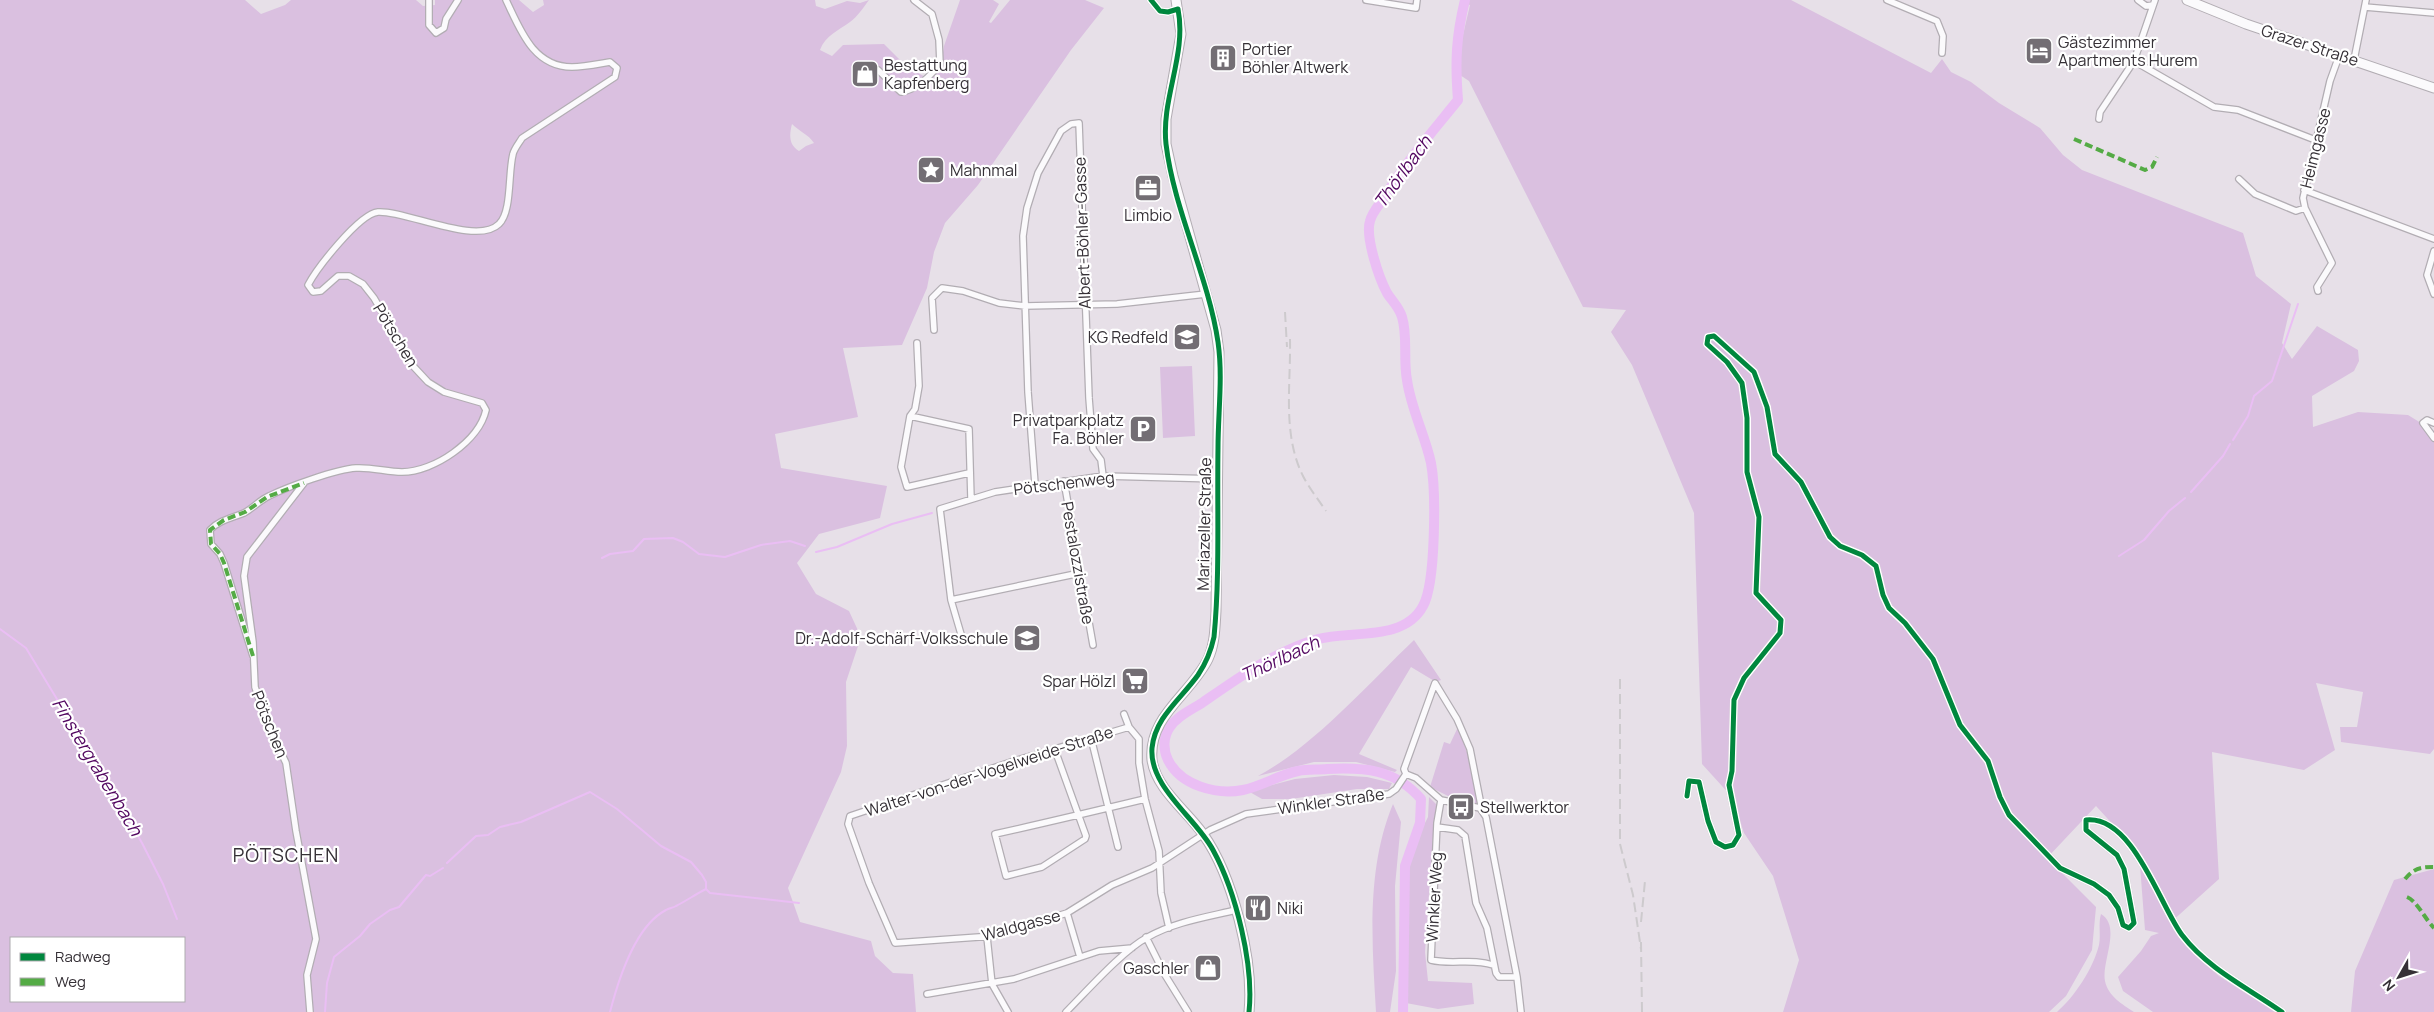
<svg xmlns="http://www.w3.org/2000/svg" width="2434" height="1012" font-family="Manrope,sans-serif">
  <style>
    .green { fill: #dac0e0; fill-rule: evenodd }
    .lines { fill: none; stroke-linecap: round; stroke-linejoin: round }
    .stream { stroke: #eabef4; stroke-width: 2 }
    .river { stroke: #eabef4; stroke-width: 10 }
    .minor-casing { stroke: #b2adb3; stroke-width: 8 }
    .primary-casing { stroke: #b2adb3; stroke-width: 11 }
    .minor { stroke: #fbfafc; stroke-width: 5.5 }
    .primary { stroke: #fbfafc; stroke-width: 9 }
    .rail { stroke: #cdcacd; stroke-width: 2; stroke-dasharray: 10 5; stroke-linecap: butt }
    .quiet { stroke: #54ab45; stroke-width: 4; stroke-dasharray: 8 4; stroke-linecap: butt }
    .cycleway-casing { stroke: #fff; stroke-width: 8 }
    .cycleway { stroke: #00873e; stroke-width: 5 }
    .labels { text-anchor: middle; stroke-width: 4.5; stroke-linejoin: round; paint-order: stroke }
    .poi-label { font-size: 16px; fill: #353036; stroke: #fff; text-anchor: start }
    .street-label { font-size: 16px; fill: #353036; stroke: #fff }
    .water-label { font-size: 18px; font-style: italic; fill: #520660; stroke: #fff }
    .quarter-label { font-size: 19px; letter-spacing: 1px; fill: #353036; stroke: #fff }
  </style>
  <rect width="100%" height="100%" fill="#e7e0e8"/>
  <!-- green -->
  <path class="green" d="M0,0H245L261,14L285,5L291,0H416L423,6L435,5V0H519L533,12L544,5L543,0H815L816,6L825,9L847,1L860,3L869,0C863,8 858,16 850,22C839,30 825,36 820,50L832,56L843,45L884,44L907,67L929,79L941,65L944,46L960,0H993L999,4L989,22L991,23L1010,0H1085L1104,8L1071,50L978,185L945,223L934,252L927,288L902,345L843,348L858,417L775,434L781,468L887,486L880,518L819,534L797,563L816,594L849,611L861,637L846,682L847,746L841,772L788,888L800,922L871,941L875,956L893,973L913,974L916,1012H0ZM792,124C800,132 808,134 814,143L806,146L799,151C789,145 789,136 792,124ZM11,938H184V1001H11Z
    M1463,0H1791L1931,73L1942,59L1951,72L1971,82L1999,103L2040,128L2063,155L2082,170L2243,233L2256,276L2291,304L2282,343L2292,359L2317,326L2358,350L2359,361L2354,371L2312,396L2313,427L2358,412L2408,415L2434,431V749L2430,754L2341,742L2340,727H2357L2363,692L2316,683L2335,750L2304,770L2212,752L2219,879L2170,923L2195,955L2219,976L2275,1012H2153L2123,991L2118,977L2141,951L2151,936L2159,933L2145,930L2139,853L2096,806L2047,858L2096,907L2092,950L2066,996L2049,1012H1783L1799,960L1773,876L1744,833L1732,797L1702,764L1694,513L1632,365L1611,332L1626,310L1583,307L1469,81L1460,75L1459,52L1470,5L1462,2Z
    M1192,366L1195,436L1163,438L1160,367Z
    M1414,640L1441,680L1436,682L1411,667L1359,754L1397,770L1395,772L1356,762H1314L1258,776C1314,746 1368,684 1414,640Z
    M1458,727L1471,764L1479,804L1454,799L1430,787L1444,742L1450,744Z
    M1334,775L1367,777L1392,783L1389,789H1357L1291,799H1262L1248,791L1295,779Z
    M1429,797L1438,806L1434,821L1425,952L1428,981L1472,983L1474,1004L1438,1009L1406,1003L1408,873L1415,843L1428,817Z
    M1393,804L1401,822L1395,886L1396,971L1390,1012H1376C1372,943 1366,869 1393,804Z
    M2434,869V1012H2351L2355,971L2394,880Z
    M2101,914C2122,927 2101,962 2105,981C2108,996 2122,1004 2134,1012H2057C2075,996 2093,969 2099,945C2101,935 2098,924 2101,914Z"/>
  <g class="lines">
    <!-- stream -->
    <path class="stream" d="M2233,440L2248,416L2254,396L2272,381L2298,304
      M2191,492L2223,456L2230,444
      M816,552L837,547L892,524L932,513
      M2119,556L2144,540L2169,511L2185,498
      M602,558L610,554L633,551L644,539L673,538L683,542L699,554L725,557L761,545L790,541L805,546
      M0,629L26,648L66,714L75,723L108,792L123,810L142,843L163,884L177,919
      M447,863L476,836L488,835L500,827L521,822L590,792L617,809L661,846L691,862L702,875L706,882V889
      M325,1012L327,983L334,957L360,936L370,924L390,910L399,907L426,875L430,876L443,868
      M610,1012C618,981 635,926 666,910C669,908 673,908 676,906C686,901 696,894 706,889L710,893L799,903"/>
    <!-- river -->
    <path class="river" d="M1403,1012L1405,866L1420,823L1421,799C1395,769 1364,767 1327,769C1317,770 1307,769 1298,771C1279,775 1262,786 1243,790C1217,795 1181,786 1168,760C1163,750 1163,737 1170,727C1177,716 1191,710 1202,703C1238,678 1275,651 1318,639C1350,630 1404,642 1423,606C1436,583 1436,490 1431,463C1425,435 1411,409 1407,380C1403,360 1408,336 1402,317C1399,307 1392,301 1387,293C1379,278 1365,237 1370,221C1372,212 1380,204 1385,196C1406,162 1433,131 1458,100C1455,62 1456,37 1465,0"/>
    <!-- minor casing -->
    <g class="minor-casing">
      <path id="minor" d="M429,0V25L436,33L444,28L446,19L458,0
        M1151,0L1160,11L1168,12L1178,9
        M1366,0L1416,8L1417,0
        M1887,0L1937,21L1943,36L1942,53
        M2138,0L2146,6L2153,5
        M2365,7L2434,13
        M2354,60L2366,0
        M2134,61L2214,107L2238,110L2318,141
        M878,70L901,92C917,90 930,76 940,64L939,40L932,14L914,0
        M2099,119L2100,112L2134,61L2155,0
        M2239,179L2255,194L2296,211L2305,208
        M2304,190L2434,239
        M2434,251L2427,275L2434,294
        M2318,291L2317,287L2332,263L2305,208L2303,198L2330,81L2339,56
        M934,330L932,298L942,288L963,291L999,303L1025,306L1117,304L1206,294
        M917,343L919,386L915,409L910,416L901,467L907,487L969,473
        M910,416L969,429L971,499
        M2434,423L2427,420L2423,423L2434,438
        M1064,481L1093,645
        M304,483L247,557L244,576L253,642L255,687L268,725L286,763L296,831L316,939L307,975L310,1012
        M1035,484L1028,392L1023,236L1027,208L1038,173L1061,131L1071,124L1079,123L1089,398L1093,449L1101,460L1103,476
        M951,600L1080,573
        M963,641L951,600L940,509L995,492L1103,476L1218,479
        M253,656L224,563L220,554L211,544L210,530C219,520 232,518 244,513C253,508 260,500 269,496C287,487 337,469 356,468C372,467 387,472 402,472C434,472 479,441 486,410L482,403L444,392L428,382L414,367L374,298L363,284L349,276H338L321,291L313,292L308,285C317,268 359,214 378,212C405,210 477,246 499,224C512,212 508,173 513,154C514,149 519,143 522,138L615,77L617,68L610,62C598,64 584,67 572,67C533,67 520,29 506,0
        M1124,714L1129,727L1139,739V763L1145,799L1159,851L1161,893L1169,928
        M1129,727L1011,762L850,816L848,824L869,883L895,943L993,936L1067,913L1112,885L1152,868L1210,830L1246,814L1389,794L1396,789L1406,774
        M1091,738L1118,847
        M1055,750L1086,836L1085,839L1042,867L1006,876L995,834C1045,823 1095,811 1145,799
        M1406,774L1416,778L1441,800L1480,808L1486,817L1517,977L1521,1012
        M1406,774L1404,769L1435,683L1457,719L1470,749L1482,810
        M1687,796L1689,781L1699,782L1708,821L1716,842L1725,847L1733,845L1739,835L1729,785L1732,771L1734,700L1744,678L1780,633L1781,620L1756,593L1759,517L1747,472V418L1742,383L1727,362L1707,344L1708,337L1714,336L1754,372L1767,407L1775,454L1801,482L1830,537L1840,546L1862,555L1876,566L1883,595L1889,608L1905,623L1933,659L1960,725L1988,761L2000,797L2009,815L2060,868L2094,884L2109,895L2118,908L2123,925L2129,928L2134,923L2124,869L2117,855L2086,830V820C2133,815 2160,906 2182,935C2208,969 2248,988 2282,1012
        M1441,800L1437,823L1431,960C1451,965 1473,958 1493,965
        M1437,827L1458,830L1465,836L1476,903L1487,928L1496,973L1499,977H1517
        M1067,913L1080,957
        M987,937L992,984L1008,1012
        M1146,937L1165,975L1188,1012
        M927,994L1014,979L1099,951L1132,948
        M1066,1012C1087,991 1123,950 1148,937C1174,922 1207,917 1236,910"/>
    </g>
    <!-- primary casing -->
    <g class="primary-casing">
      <path id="primary" d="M1176,0L1181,34L1166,119V144L1173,176L1216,330L1219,352L1216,611C1215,627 1215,644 1208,659C1191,694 1148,716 1152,760C1156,789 1187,811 1203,834C1233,876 1254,961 1249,1012
        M2187,0L2246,24L2434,88"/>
    </g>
    <!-- minor -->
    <use href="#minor" class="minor"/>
    <!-- primary -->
    <use href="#primary" class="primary"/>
    <!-- rail -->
    <path class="rail" d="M1285,312L1287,347
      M1290,339C1291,384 1282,434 1303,476C1309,488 1318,499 1326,511
      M1620,679V844L1633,895L1641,949
      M1641,922L1645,881
      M1641,942L1642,1012"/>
    <!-- quiet -->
    <path class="quiet" d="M2074,139L2145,170L2152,167L2157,157
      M253,656L224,563L220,554L211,544L210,530L224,520L245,512L267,497L304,483
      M2405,879C2414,868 2421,867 2434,867
      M2407,897C2417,901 2425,919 2434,928"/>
    <!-- cycleway casing -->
    <g class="cycleway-casing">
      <path id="cycleway" d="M1151,0L1160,11L1168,12L1178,9C1187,55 1161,98 1166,144C1174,211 1208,275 1218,342C1223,377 1218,413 1218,448C1217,510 1220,575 1214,637C1211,651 1206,663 1198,675C1181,699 1155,717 1152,748C1149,787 1196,818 1213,850C1236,892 1254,965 1249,1012
        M1687,796L1689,781L1699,782L1708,821L1716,842L1725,847L1733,845L1739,835L1729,785L1732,771L1734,700L1744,678L1780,633L1781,620L1756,593L1759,517L1747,472V418L1742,383L1727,362L1707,344L1708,337L1714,336L1754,372L1767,407L1775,454L1801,482L1830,537L1840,546L1862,555L1876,566L1883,595L1889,608L1905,623L1933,659L1960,725L1988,761L2000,797L2009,815L2060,868L2094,884L2109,895L2118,908L2123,925L2129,928L2134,923L2124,869L2117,855L2086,830V820C2133,815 2160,906 2182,935C2208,969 2248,988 2282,1012"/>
    </g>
    <!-- cycleway -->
    <use href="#cycleway" class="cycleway"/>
  </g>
  <!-- icons -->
  <defs>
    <g id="hotel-square" transform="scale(1.4375)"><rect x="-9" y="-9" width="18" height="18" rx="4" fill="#736e74" stroke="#fff"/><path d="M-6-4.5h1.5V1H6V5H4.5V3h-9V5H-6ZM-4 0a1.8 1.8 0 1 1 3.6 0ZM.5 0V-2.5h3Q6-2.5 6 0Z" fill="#fff"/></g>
    <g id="building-square" transform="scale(1.4375)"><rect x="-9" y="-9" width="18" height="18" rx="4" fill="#736e74" stroke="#fff"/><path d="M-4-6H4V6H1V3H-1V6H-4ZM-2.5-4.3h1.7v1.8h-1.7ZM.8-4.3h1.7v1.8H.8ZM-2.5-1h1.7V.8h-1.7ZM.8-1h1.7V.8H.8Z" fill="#fff"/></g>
    <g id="shop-square" transform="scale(1.4375)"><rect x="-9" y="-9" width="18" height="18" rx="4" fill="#736e74" stroke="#fff"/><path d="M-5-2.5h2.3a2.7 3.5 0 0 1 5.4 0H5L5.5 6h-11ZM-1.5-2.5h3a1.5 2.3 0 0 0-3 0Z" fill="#fff"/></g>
    <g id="sight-square" transform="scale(1.4375)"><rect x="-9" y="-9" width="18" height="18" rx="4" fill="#736e74" stroke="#fff"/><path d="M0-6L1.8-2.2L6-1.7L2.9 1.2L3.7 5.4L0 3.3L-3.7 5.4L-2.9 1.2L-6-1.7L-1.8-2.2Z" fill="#fff"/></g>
    <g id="office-square" transform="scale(1.4375)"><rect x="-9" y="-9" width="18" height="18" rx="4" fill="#736e74" stroke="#fff"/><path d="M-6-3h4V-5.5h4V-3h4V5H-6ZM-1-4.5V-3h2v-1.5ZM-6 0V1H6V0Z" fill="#fff"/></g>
    <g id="school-square" transform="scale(1.4375)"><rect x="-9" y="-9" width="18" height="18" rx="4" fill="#736e74" stroke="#fff"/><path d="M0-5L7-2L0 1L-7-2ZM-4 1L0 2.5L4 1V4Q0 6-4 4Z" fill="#fff"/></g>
    <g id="parking-square" transform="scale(1.4375)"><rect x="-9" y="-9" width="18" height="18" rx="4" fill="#736e74" stroke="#fff"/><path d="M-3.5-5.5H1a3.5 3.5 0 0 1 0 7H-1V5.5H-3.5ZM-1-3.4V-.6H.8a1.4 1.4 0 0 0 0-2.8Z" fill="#fff"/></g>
    <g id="supermarket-square" transform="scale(1.4375)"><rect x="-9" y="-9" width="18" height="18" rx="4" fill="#736e74" stroke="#fff"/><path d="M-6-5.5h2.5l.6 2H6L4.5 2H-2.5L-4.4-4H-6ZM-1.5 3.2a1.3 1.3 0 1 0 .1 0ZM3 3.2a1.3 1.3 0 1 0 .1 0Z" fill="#fff"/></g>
    <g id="bus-square" transform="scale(1.4375)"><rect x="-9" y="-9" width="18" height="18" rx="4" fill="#736e74" stroke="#fff"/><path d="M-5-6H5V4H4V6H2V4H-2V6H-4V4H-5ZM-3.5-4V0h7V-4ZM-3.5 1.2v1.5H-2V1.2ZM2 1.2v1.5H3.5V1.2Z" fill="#fff"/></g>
    <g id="restaurant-square" transform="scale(1.4375)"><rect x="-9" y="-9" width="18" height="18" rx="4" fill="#736e74" stroke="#fff"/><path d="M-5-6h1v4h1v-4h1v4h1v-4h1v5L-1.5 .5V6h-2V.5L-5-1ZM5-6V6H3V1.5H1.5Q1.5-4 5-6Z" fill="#fff"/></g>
  </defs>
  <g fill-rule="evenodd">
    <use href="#hotel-square" x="2039" y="51"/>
    <use href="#building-square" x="1223" y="58"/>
    <use href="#shop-square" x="865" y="74"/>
    <use href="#sight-square" x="931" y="170"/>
    <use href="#office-square" x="1148" y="188"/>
    <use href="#school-square" x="1187" y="337"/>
    <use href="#parking-square" x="1143" y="429"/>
    <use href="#school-square" x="1027" y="638"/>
    <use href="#supermarket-square" x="1135" y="681"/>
    <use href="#bus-square" x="1461" y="807"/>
    <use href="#restaurant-square" x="1258" y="908"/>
    <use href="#shop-square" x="1208" y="968"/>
  </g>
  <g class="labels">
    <!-- poi labels -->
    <g class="poi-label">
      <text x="2058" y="48">Gästezimmer<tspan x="2058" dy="18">Apartments Hurem</tspan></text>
      <text x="1242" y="55">Portier<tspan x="1242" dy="18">Böhler Altwerk</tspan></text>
      <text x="884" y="71">Bestattung<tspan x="884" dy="18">Kapfenberg</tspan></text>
      <text x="950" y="176">Mahnmal</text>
      <text x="1148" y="221" text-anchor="middle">Limbio</text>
      <text x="1168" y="343" text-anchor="end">KG Redfeld</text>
      <text x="1124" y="426" text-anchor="end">Privatparkplatz<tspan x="1124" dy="18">Fa. Böhler</tspan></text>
      <text x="1008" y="644" text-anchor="end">Dr.-Adolf-Schärf-Volksschule</text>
      <text x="1116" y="687" text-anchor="end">Spar Hölzl</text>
      <text x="1480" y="813">Stellwerktor</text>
      <text x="1277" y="914">Niki</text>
      <text x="1189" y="974" text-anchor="end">Gaschler</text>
    </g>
    <!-- street labels -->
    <g class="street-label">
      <text transform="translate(2310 45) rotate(18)" y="6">Grazer Straße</text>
      <text transform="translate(2315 148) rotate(-76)" y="6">Heimgasse</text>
      <text transform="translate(1082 233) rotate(-92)" y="6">Albert-Böhler-Gasse</text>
      <text transform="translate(396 335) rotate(59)" y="6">Pötschen</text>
      <text transform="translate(1064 483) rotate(-7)" y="6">Pötschenweg</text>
      <text transform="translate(1204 524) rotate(-89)" y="6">Mariazeller Straße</text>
      <text transform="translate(1078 563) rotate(80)" y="6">Pestalozzistraße</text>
      <text transform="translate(270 724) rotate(68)" y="6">Pötschen</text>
      <text transform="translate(989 771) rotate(-18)" y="6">Walter-von-der-Vogelweide-Straße</text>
      <text transform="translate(1331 801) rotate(-8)" y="6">Winkler Straße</text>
      <text transform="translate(1434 897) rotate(-87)" y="6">Winkler Weg</text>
      <text transform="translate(1021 925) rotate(-15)" y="6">Waldgasse</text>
    </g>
    <!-- water labels -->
    <g class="water-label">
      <text transform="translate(1403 172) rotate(-54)" y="6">Thörlbach</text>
      <text transform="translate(1280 659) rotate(-25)" y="6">Thörlbach</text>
      <text transform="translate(97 767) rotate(59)" y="6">Finstergrabenbach</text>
    </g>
    <!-- quarter labels -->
    <g class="quarter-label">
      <text x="286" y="862">PÖTSCHEN</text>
    </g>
  </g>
  <!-- legend -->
  <rect x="10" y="937" width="175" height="65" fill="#ffffff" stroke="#aeacaf"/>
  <rect x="20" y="953" width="25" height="8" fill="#00873e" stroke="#aeacaf"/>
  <text x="55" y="962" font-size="15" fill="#353036">Radweg</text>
  <rect x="20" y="978" width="25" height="8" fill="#54ab45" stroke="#aeacaf"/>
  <text x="55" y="987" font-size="15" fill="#353036">Weg</text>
  <!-- north arrow -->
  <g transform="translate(2399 977) rotate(231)" stroke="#ffffff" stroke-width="4" paint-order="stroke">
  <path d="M0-4L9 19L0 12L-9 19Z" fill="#353036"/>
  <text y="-8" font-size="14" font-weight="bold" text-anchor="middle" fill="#353036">N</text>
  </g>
</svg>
